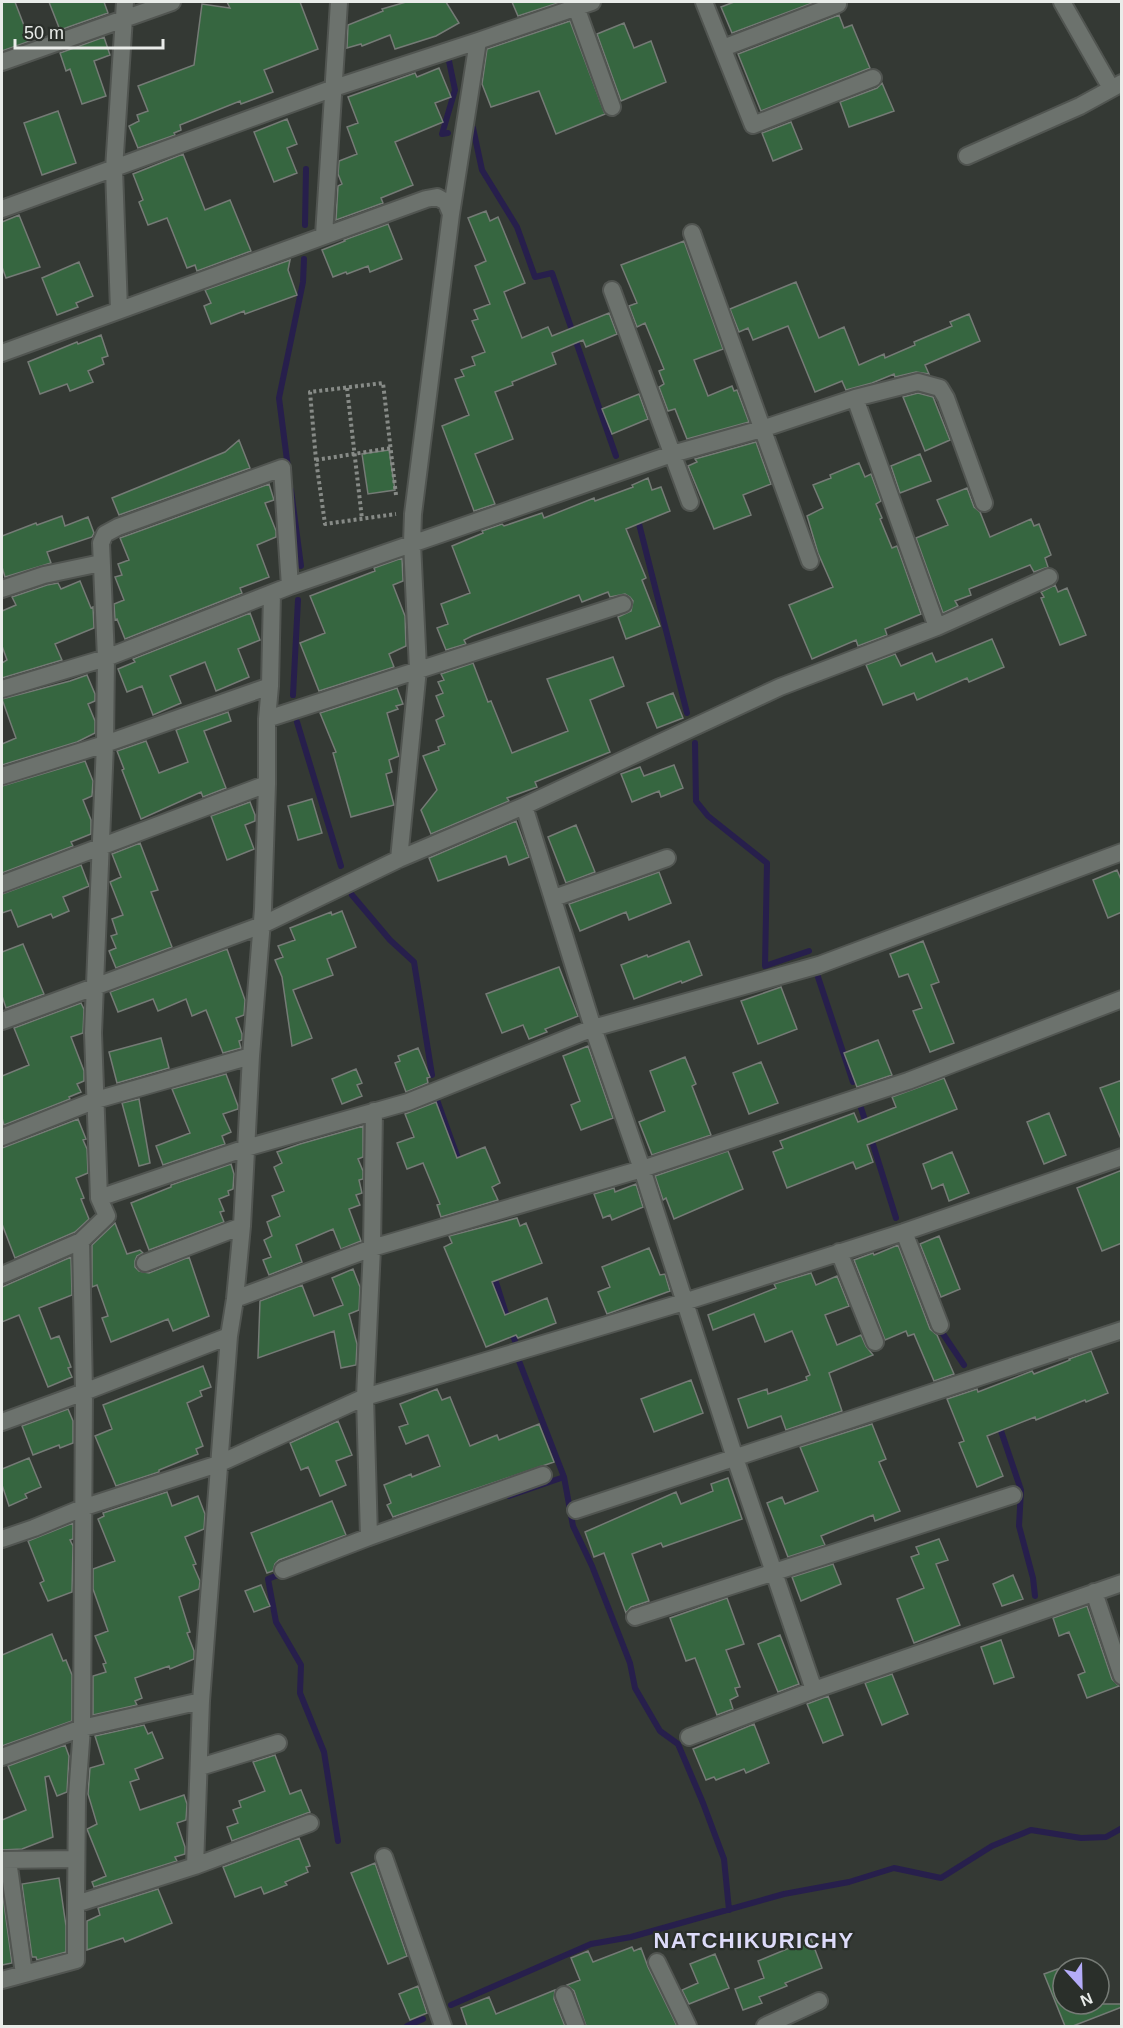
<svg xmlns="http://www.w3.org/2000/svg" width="1123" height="2028" font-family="Helvetica,sans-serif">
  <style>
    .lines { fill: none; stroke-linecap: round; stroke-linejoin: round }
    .stream { stroke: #271f4c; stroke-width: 6 }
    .building { fill: #366640; stroke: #757b76; stroke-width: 1.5 }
    .minor-casing { stroke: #515551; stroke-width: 20 }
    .path { stroke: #878b87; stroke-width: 4; stroke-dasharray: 3 3; stroke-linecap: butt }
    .minor { stroke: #6c726d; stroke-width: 16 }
    .labels { text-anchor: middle; stroke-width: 4.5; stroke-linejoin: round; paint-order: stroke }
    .district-label { font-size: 22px; font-weight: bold; letter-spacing: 1.5px; fill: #dddbf9; stroke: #2a2f2a }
  </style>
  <rect width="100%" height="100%" fill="#343934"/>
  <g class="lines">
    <!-- stream -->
    <path class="stream" d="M473,128L482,170L517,227L535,277L552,273L616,456
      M448,133L442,134L455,90L449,61
      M305,225L306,169
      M288,468L279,398L303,282L304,259
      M291,490L301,566
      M637,516L687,713
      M293,695L298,600
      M297,722L341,866
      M695,743L696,801L708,816L767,863L765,966L809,951
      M352,895L390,940L414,962L432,1075
      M817,974L853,1082
      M437,1100L460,1164
      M861,1108L867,1126
      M870,1135L896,1218
      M494,1276L508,1320
      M939,1328L964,1365
      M511,1330L515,1341
      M999,1425L1021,1490L1019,1526L1033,1578L1035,1596
      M564,1477L573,1526L592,1566L630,1663L635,1688L660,1731L678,1744L703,1803L724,1859L729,1910
      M509,1496L564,1477L519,1361
      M283,1573L268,1579L276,1622L301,1665L300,1693L324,1752L338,1841
      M451,2005L591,1944L631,1937L784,1894L849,1882L894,1868L941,1878L992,1846L1031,1830L1081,1838L1106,1837L1122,1828
      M407,2026L423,2019"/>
  </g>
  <!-- building -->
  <path class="building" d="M2,2H15L30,41L2,51Z
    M49,2H104L108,13L60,30Z
    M227,2H300L318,49L264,70L273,92L241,104L240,101L180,125L181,130L174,133L175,135L138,148L129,126L139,121L137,115L148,111L138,86L194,65L202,4L230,8Z
    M406,2H446L459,23L436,36L395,49L390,35L362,46L361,44L347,48L348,25L383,11L382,9Z
    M512,2H561L518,16Z
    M734,2H815L732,33L721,7Z
    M839,15L844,28L852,25L870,68L761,111L738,54Z
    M570,21L605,114L556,134L539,91L491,107L482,84L487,49Z
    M624,23L634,48L651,41L666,82L621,101L597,34Z
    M104,37L110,55L94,61L106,96L82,104L70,69L66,71L60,53Z
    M439,68L451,97L435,103L443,122L395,142L413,185L381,198L383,203L336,220L338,186L342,184L338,174L339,161L357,154L347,127L358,123L348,97L415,73L417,77Z
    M882,83L894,111L849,127L840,102L877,88Z
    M58,111L76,163L42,175L24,123Z
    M287,119L297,144L287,148L297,173L274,182L254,132Z
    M791,122L802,149L773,161L762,133Z
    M183,154L205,210L230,200L251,251L197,271L195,265L187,268L167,218L148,225L139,202L143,200L133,174Z
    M486,211L490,221L498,217L525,283L504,292L522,338L548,327L552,336L609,313L617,334L586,347L583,340L552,353L556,364L512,382L513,385L495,392L513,439L475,454L495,504L474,511L442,426L469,415L455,379L464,376L461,370L475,365L472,357L485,352L472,321L478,319L474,310L490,304L475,266L486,261L468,218Z
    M19,215L40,267L6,278L2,267V222Z
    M388,224L402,259L370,272L368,266L347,274L346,272L333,277L322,250L345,241L344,240Z
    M684,241L723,349L694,360L708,396L732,386L734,391L737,390L749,422L687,439L675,409L668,411L659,387L664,384L659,371L664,369L645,323L637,327L629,306L637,303L621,265Z
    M290,260L288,270L297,295L245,314L244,311L211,324L204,306L211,303L205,290Z
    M79,262L93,296L76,303L78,307L57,315L42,278Z
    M796,282L819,338L844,327L859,365L884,354L885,358L915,345L914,342L952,326L950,322L969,314L980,341L925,365L929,374L916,372L895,377L894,374L872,383L846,390L842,381L815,392L788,326L753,340L748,328L739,332L730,309Z
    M101,335L108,356L102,358L104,364L88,371L93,382L70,391L67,384L40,394L28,362L77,342L78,344Z
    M918,393L933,397L950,440L925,451L903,397Z
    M639,394L648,419L612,434L602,409Z
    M239,440L250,468L119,515L112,498L225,452Z
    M756,442L771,484L743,495L751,515L714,529L688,466L697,462L695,459Z
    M389,450L395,490L368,494L362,454Z
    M920,454L931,481L900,493L891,466Z
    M859,463L865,477L871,474L881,501L876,504L882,518L880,519L892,548L897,546L921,614L885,629L887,635L858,646L856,640L812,659L789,605L833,587L818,553L807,516L823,508L813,485L831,478L830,475Z
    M648,478L652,490L661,487L670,511L626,529L646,578L642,580L660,626L626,639L618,617L631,611L633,601L630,597L625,594L610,597L608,592L582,602L579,595L472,636L464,640L466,644L446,650L437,628L448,624L441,604L470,593L452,546L483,533L482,531L502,524L504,526L542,513L544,518L594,498L595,501L633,487L632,485Z
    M269,484L274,500L265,503L276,531V537L257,545L269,577L240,588L242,593L125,639L117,619L115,620L114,604L124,600L115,577L122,575L118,564L129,560L120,538Z
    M967,488L974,507L980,512L990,537L1031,519L1034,526L1039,524L1051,555L1045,558L1048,567L1034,572L1030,565L969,589L971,595L955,601L958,606L943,613L916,538L948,525L937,500Z
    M62,516L65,526L88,517L94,533L92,537L47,552L51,563L5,577L2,567V536L36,523L37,525Z
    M402,558L403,581L393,585L405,616L406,646L389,654L394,667L319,691L300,643L325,633L310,596L375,571L374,568Z
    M80,581L91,608L93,607L94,628L55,644L62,660L2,678V663L7,660L2,646V611L16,605L12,597L47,585L58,583L61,589Z
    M1055,585L1058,592L1067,588L1086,635L1060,645L1041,598L1044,597L1041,592Z
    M250,613L260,640L238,649L249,677L216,691L205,662L170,676L181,703L153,715L142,686L127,692L118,669L135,662L133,659Z
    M992,639L1004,667L969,682L967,678L917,700L914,693L883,705L866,665L895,654L901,666L932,653L936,662Z
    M613,657L624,686L590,700L610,752L535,782L537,787L507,798L509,801L431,834L421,810L437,790L423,756L439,750L438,747L445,744L436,720L444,716L436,696L443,693L438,682L444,680L441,674L473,663L488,702L491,701L512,753L568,731L547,679Z
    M87,675L95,694V701L88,704L95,721V733L77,742L2,765V744L16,738L2,699L70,681Z
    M397,688L403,704L396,706L398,709L387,713L399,756L389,760L392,772L386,774L394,805L351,817L333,753L336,752L320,713Z
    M673,693L683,718L657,728L647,703Z
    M228,712L231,721L204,731L226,788L203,797L201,792L141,819L122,770L124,769L117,751L146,741L159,773L188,762L176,730Z
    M85,761L93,781L92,796L83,800L91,820V834L71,842L73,846L2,873V786Z
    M674,765L683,788L661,797L659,791L632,802L621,774L640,767L644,776Z
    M312,799L322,833L298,840L288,806Z
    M250,802L255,815V821L245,825L254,849L227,860L211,816Z
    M516,821L529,857L509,865L506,856L438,881L429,858Z
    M576,825L595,872L566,883L548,837Z
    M140,843L158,890L151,892L172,947L116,968L109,951L116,948L111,936L117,934L112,919L123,915L110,882L121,877L112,854Z
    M81,865L89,886L63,897L69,911L53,918L51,914L18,927L11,910L2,913V894Z
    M1117,870L1122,882V912L1108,918L1093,880Z
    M659,872L671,903L629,920L626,912L580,931L569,904Z
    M342,911L356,947L327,959L333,975L293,990L312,1038L292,1046L282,977L275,960L283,957L278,946L295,940L290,928L331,912L332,915Z
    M689,941L702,975L682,983L681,981L634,999L621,965L647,955L648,957Z
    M923,941L939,982L931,985L954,1043L930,1052L913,1011L922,1008L908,974L899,977L890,954Z
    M23,944L44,994L6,1008L2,996V952Z
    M227,949L245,1000L244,1015L236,1018L242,1034V1040L239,1041L241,1048L223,1053L206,1010L192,1016L186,999L158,1011L153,999L118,1012L110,992Z
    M559,967L578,1016L545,1029L547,1032L529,1039L523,1025L502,1033L486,994Z
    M781,987L797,1029L758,1044L741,1001Z
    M81,1003L84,1009L83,1033L71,1037L84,1071V1081L77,1084L81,1092L69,1097L70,1099L4,1125L2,1118V1076L29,1065L14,1028Z
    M161,1038L169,1068L117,1083L109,1052Z
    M878,1040L892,1075L857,1087L844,1053Z
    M588,1046L613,1118L581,1130L571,1105L580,1101L563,1056Z
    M418,1048L430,1077L427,1078L428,1083L406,1092L395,1063L400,1061L398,1056Z
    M685,1057L696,1084L692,1086L711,1135L652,1155L639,1122L665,1111L650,1071Z
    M761,1062L778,1103L749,1114L733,1073Z
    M356,1069L362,1083L357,1085L362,1096L342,1104L332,1079Z
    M226,1074L238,1106V1109L223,1114L231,1132L222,1136L225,1144L163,1165L156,1146L190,1133L172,1089Z
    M944,1078L957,1109L867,1145L873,1162L856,1169L853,1162L787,1188L773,1152L783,1148L780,1141L854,1113L858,1122L896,1107L892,1097Z
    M1122,1080V1139H1121L1100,1088Z
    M139,1099L150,1163L139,1166L122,1103Z
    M436,1102L457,1158L485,1147L500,1183L492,1187L498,1200L441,1217L437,1205L440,1204L423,1163L407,1169L397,1143L414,1137L405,1114Z
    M1049,1113L1066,1155L1044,1164L1027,1122Z
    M78,1119L86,1139L83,1140L87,1149L88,1173L76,1178L84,1198L81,1199L89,1219L75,1232L15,1258L2,1224V1148Z
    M363,1126V1157L358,1159L363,1171V1179L359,1180L362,1193L356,1195L360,1205L349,1209L361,1241L341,1249L333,1229L296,1245L302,1262L269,1275L263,1260L271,1257L264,1240L272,1236L267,1222L280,1216L272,1196L284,1191L274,1167L282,1163L277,1152L300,1144Z
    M728,1151L743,1189L674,1219L666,1198L663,1200L655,1176Z
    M952,1152L969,1193L949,1201L943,1184L932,1189L923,1164Z
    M231,1164L234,1174L233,1189L228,1191L229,1195L219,1199L224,1211L220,1212L224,1222L149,1250L131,1203L171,1187V1185Z
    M1122,1170V1243L1102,1251L1077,1188Z
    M636,1184L643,1207L612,1220L610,1215L603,1218L594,1194L614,1188L615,1192Z
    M517,1218L520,1226L526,1223L542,1263L492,1282L505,1315L547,1298L556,1323L518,1338L516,1335L486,1347L444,1247L452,1243L449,1236Z
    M115,1223L127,1254L140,1250L143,1253L137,1256L135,1261V1267L139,1271L149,1273L189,1257L209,1316L173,1331L168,1319L111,1342L102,1318L108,1316L97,1285L92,1287V1245Z
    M939,1236L960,1289L941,1297L920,1244Z
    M898,1245L930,1329L937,1335L954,1374L934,1381L914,1334L908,1336L906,1331L885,1340L854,1260L873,1253L874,1255Z
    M649,1248L660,1275L665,1274L670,1291L607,1314L598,1292L610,1287L602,1267Z
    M71,1257L72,1295L39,1308L51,1339L59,1336L71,1367L68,1368L72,1377L48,1387L19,1315L2,1322V1287Z
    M353,1269L360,1287L359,1310L349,1314L357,1344L356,1365L341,1368L334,1331L258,1358L260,1301L302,1285L314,1316L343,1305L332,1278Z
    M811,1273L816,1285L837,1276L849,1306L825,1315L837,1345L861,1335L866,1346L873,1355L829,1373L842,1411L786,1430L781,1416L748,1428L738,1399L767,1389L768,1394L807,1380L806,1377L810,1375L792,1331L765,1342L754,1314L713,1330L708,1315L776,1288L774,1284Z
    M1091,1351L1108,1393L1086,1402L1085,1400L1036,1420L1035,1417L987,1436L1003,1476L977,1487L959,1443L964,1441L947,1399L977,1389L978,1392L1032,1371L1034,1374L1070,1360L1069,1359Z
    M203,1366L211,1387L200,1391L202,1396L187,1403L203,1446L196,1449L198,1454L159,1470V1472L116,1486L95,1436L112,1429L103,1405Z
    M691,1380L703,1413L654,1432L641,1399Z
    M437,1389L442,1400L450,1397L470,1446L497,1435L499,1440L539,1424L554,1462L393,1517L387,1505L391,1503L384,1485L411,1474L412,1477L440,1466L428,1435L406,1444L399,1427L408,1424L400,1404Z
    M68,1409L73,1421V1443L60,1448L59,1445L33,1455L22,1426Z
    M338,1421L352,1455L336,1461L346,1485L320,1496L308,1467L301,1470L290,1443Z
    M872,1424L886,1459L879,1462L900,1511L875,1521L873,1515L821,1536L825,1545L788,1557L767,1503L782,1497L785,1504L818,1491L800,1447Z
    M29,1458L41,1487L25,1494L27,1498L9,1506L2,1485V1469Z
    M728,1478L742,1519L663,1547L661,1543L632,1554L649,1601L631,1607L626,1613L604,1553L594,1557L585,1532L676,1492L681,1504L713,1491L711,1484Z
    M167,1492L172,1506L198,1496L205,1514L204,1529L185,1537L196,1564L193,1565L200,1581L199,1589L179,1597L190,1632L187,1633L194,1651V1659L170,1669L169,1666L135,1678L142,1698L135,1701L137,1705L93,1715V1676L106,1672L103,1664L106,1663L95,1636L108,1631L93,1589V1569L115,1561L98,1519L104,1516L103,1513Z
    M332,1501L346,1535L279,1560L275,1564L273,1571L267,1573L251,1533Z
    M73,1523V1539L70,1540L73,1546L72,1592L48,1601L40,1583L44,1581L28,1541Z
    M939,1539L948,1560L936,1564L960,1625L914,1643L897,1599L924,1588L911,1557L919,1554L916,1547Z
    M833,1564L841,1584L801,1601L792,1577Z
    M1013,1575L1023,1599L1002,1606L993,1584Z
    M261,1585L270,1606L254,1612L245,1591Z
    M727,1598L744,1644L726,1650L740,1687L735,1688L738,1696L730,1700L733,1709L717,1715L695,1658L686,1661L670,1618Z
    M1087,1606L1112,1679L1119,1686L1087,1698L1078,1675L1085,1672L1069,1632L1059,1636L1053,1618Z
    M52,1634L63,1661L66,1660L72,1675V1721L2,1746V1655Z
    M780,1635L799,1684L778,1692L758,1644Z
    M1001,1640L1014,1677L994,1684L981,1647Z
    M892,1674L908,1714L882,1725L865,1683Z
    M828,1696L843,1735L823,1743L807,1704Z
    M754,1724L769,1763L746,1773L744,1769L716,1780L714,1777L706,1780L693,1749Z
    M144,1725L148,1734L152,1732L163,1758L135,1769L139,1779L130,1782L140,1810L184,1795L187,1804L186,1820L177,1823L185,1847V1854L175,1857L177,1861L94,1887L92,1882L106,1876L87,1829L97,1824L88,1794L90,1768L104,1764L95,1736Z
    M65,1745L69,1756L67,1792L57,1796L49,1776L45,1777L53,1837L22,1849L2,1850V1820L26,1810L8,1766Z
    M275,1755L290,1794L301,1790L310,1812L232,1841L227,1827L238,1823L233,1810L241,1807L239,1801L265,1791L253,1762Z
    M299,1838L310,1866L306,1867L308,1872L285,1882L287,1885L264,1894L261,1887L235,1897L223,1867Z
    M375,1863L407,1956L388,1964L351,1873Z
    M59,1878L66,1926V1952L37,1960L36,1957H32L22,1884Z
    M2,1889L12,1963L2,1965Z
    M158,1889L172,1923L125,1942L123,1938L87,1950V1921L100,1915L98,1908Z
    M811,1939L822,1968L785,1983L787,1986L759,1997L762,2003L743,2010L735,1989L764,1978L758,1961Z
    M632,1947L634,1951L641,1948L648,1967L677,2026H586L574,1991L567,1985L580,1980L571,1958L588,1951L593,1962Z
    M715,1954L729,1988L689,2004L682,1990L698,1983L690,1964Z
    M1063,1967V2004H1122V2007L1073,2026H1065L1044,1974Z
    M418,1986L427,2013L410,2020L399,1994Z
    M555,1990L554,1999L565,2026H467L461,2008L489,1997L496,2014Z"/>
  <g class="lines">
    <!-- minor casing -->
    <g class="minor-casing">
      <path id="minor" d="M704,2L753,125L873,78
        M1062,2L1111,88
        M576,7L612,107
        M723,48L838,4
        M2,62L172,2
        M967,156L1080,106L1122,83
        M2,209L334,88L478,41L592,2
        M451,214L478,41
        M692,233L810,561
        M324,235L339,2
        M612,290L690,502
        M119,310L114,169L125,2
        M2,353L426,199L437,197L446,202L451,214L413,514L412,543L418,669L399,859
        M855,398L937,627
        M1049,577L937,627L780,687L524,806L593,1028L642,1169L735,1458L814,1690L1122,1583
        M2,589L44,575L101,563
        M2,689L106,658L290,586L672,454L762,429L855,398L918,382L940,388L946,398L984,503
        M267,719L623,604
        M2,776L105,744L270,686
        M2,884L267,784
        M554,898L667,858
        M2,1021L262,925L399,859L524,806
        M374,1111L372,1248L365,1397L369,1537L543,1475
        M2,1137L96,1100L251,1056
        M99,1198L246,1148L408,1102L593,1028L819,965L1122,852
        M904,1232L940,1325
        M839,1252L875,1342
        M145,1263L242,1226
        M2,1275L81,1241L107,1216L99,1198L93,1033L105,744L106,658L101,543L105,534L118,527L282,468L290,586
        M235,1299L372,1248L642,1169L908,1081L1122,999
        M229,1336L235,1299L242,1226L251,1056L263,909L267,784V719L270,686L272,593
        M2,1422L84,1392L81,1241
        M576,1510L1122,1330
        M2,1539L34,1528L85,1507L218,1464L365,1397L684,1302L904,1232L1122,1157
        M283,1570L369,1537
        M1094,1592L1122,1676
        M635,1617L1013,1495
        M689,1737L814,1690
        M2,1757L82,1728L201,1701
        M200,1767L278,1743
        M384,1857L443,2026
        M2,1860L76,1859
        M8,1860L24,1974
        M195,1866L201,1701L229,1336L84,1392L82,1728L77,1796L76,1904L195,1866L310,1823
        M657,1962L688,2026
        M2,1980L76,1960V1904
        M564,1995L576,2026
        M765,2026L819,2001"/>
    </g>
    <!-- path -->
    <path class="path" d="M347,388L362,519
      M316,460L391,448
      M396,495L383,383L310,392L316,460L325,524L396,514"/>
    <!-- minor -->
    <use href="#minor" class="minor"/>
  </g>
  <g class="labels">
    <!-- district labels -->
    <g class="district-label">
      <text x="754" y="1948">NATCHIKURICHY</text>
    </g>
  </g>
  <!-- border -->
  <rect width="1123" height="2028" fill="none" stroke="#e9ece9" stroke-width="6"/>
  <!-- north arrow -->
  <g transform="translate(1081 1986) rotate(158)"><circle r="28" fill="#2a2f2a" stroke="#767b76" stroke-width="1.5"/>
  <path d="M0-4.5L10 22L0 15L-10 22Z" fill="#b4acf9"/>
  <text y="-9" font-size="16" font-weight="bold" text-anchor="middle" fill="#e9ece9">N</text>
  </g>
  <!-- scale -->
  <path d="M15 39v9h148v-9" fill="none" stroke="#e9ece9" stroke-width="3"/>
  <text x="24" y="39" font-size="18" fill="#e9ece9" stroke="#2a2f2a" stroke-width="4.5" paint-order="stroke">50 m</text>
</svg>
